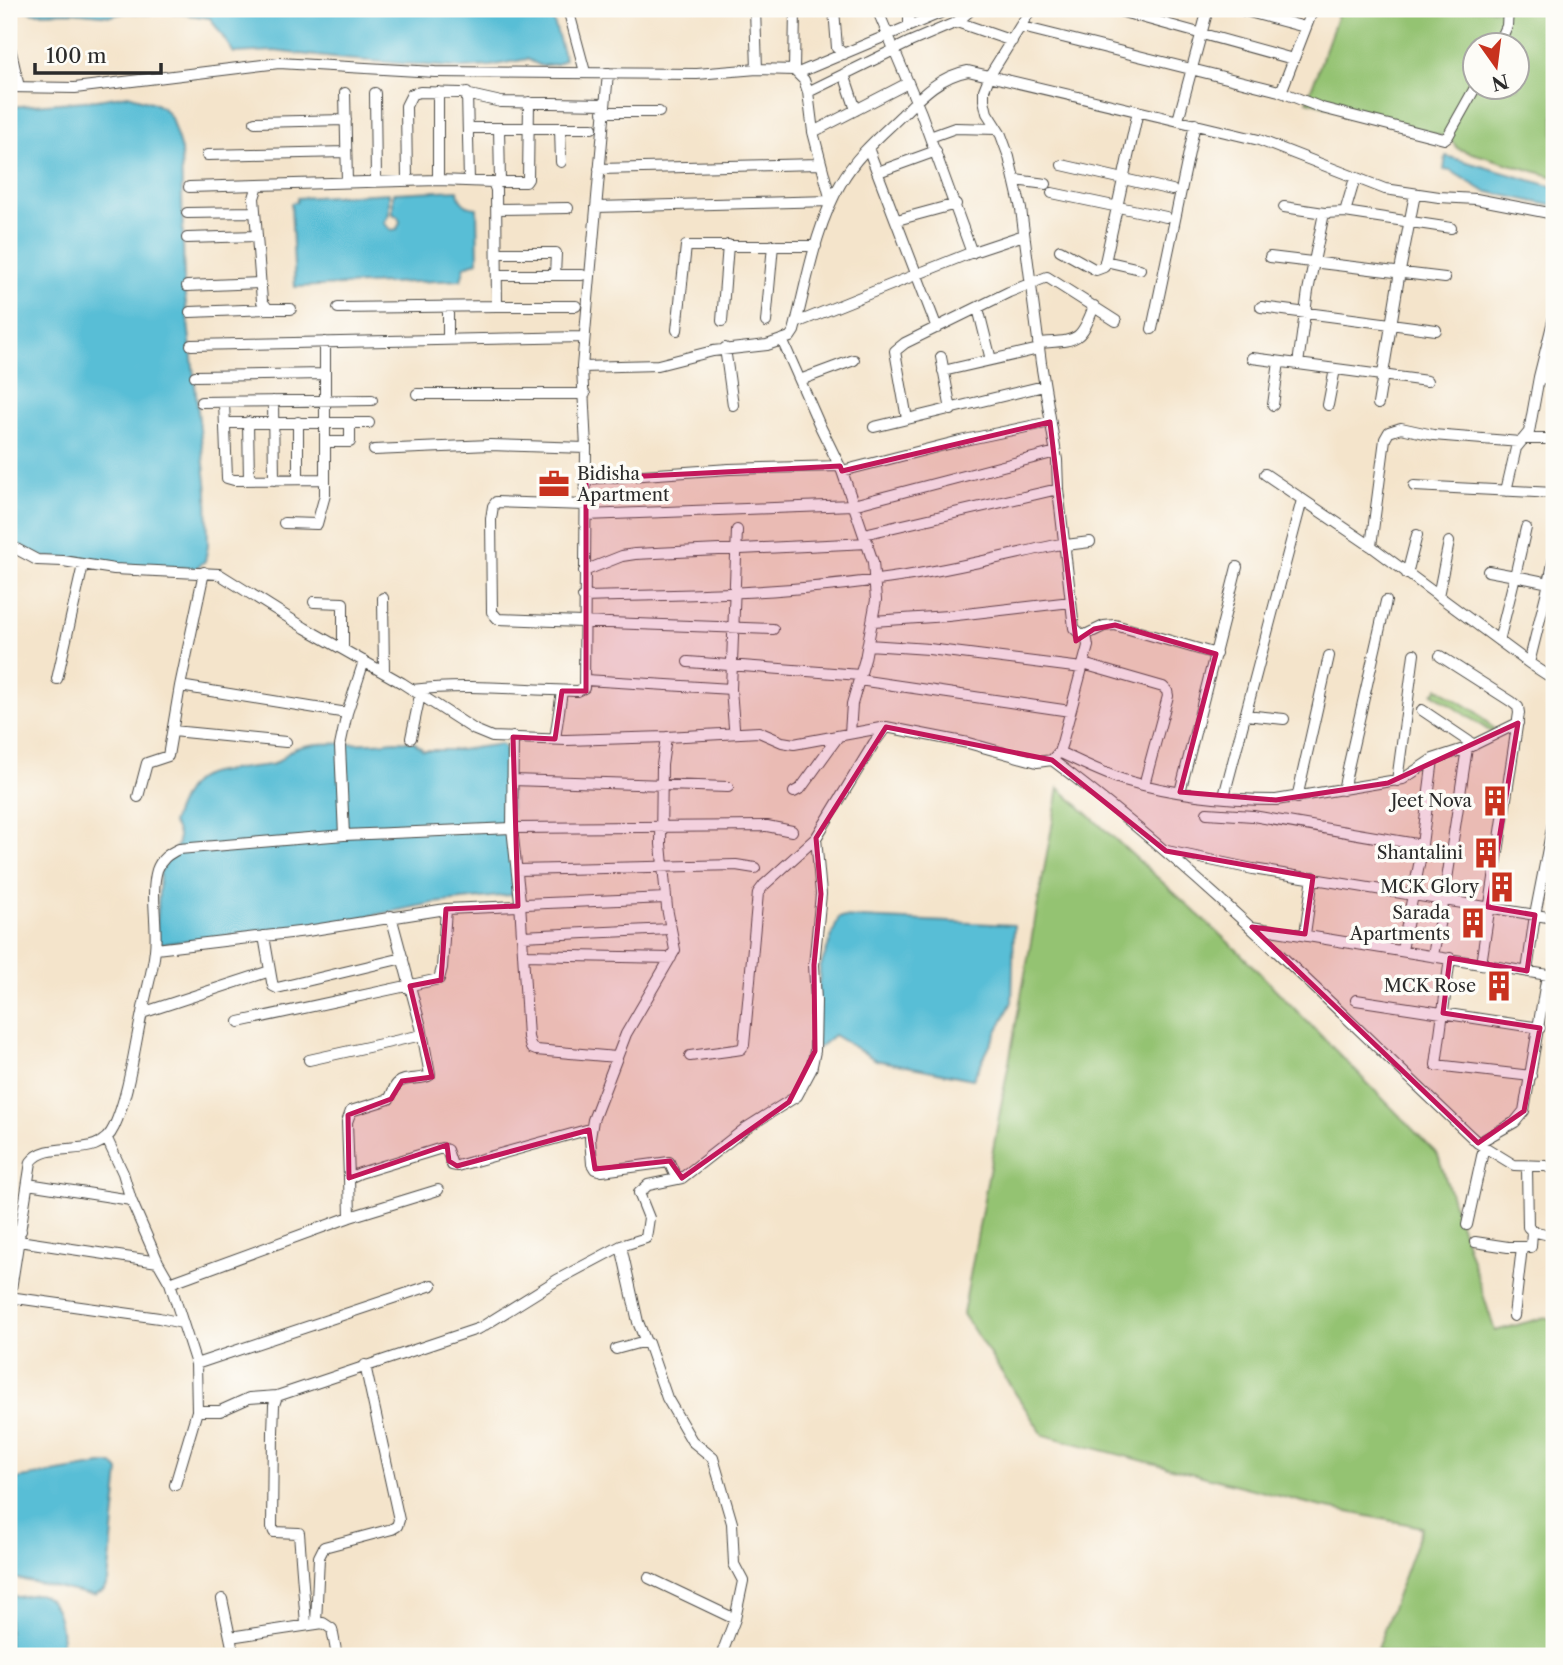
<svg xmlns="http://www.w3.org/2000/svg" width="1563" height="1665" font-family="'Libre Caslon Text',serif">
  <style>
    .green { fill: #94c372; stroke: #60774e; stroke-width: 2; fill-rule: evenodd }
    .water { fill: #58bed6; stroke: #427480; stroke-width: 2 }
    .lines { fill: none; stroke-linecap: round; stroke-linejoin: round }
    .minor-casing { stroke: #494743; stroke-width: 12 }
    .minor { stroke: #fff; stroke-width: 10 }
    .marked { fill: #c2185b; fill-opacity: 0.2; stroke: #c2185b; stroke-width: 5; stroke-linejoin: round }
    .labels { text-anchor: middle; stroke-width: 7; stroke-linejoin: round; paint-order: stroke }
    .poi-label { font-size: 18px; fill: #2b2b2b; stroke: #fdfcf7; text-anchor: end }
  </style>
  <rect width="100%" height="100%" fill="#fdfcf7"/>
  <filter id="ink" filterUnits="userSpaceOnUse"><feTurbulence type="fractalNoise" baseFrequency=".0143" numOctaves="2"/><feDisplacementMap in="SourceGraphic" scale="14" xChannelSelector="R" yChannelSelector="G"/><feConvolveMatrix kernelMatrix="1 2 1 2 8 2 1 2 1" color-interpolation-filters="sRGB"/></filter>
  <filter id="wash" filterUnits="userSpaceOnUse"><feTurbulence type="fractalNoise" baseFrequency=".00686" numOctaves="4" result="noise"/><feDisplacementMap in="SourceGraphic" scale="28" xChannelSelector="R" yChannelSelector="G"/><feGaussianBlur stdDeviation="1.57" result="paint"/><feColorMatrix in="noise" values="0 0 0 0 0 0 0 0 0 0 0 0 0 0 0 0 0 1.4 0 .05"/><feComposite in="paint" operator="in"/></filter>
  <g filter="url(#wash)">
    <rect width="100%" height="100%" fill="#f4e4cb"/>
    <!-- green -->
    <path class="green" d="M1340,9H1554V177L1458,149L1449,138L1307,101ZM1476,46H1518V88H1476Z
      M1438,688L1475,711L1495,730L1491,732L1433,693Z
      M1059,788L1238,951L1438,1155L1495,1331L1546,1317L1554,1321V1656H1406L1377,1649L1422,1527L1318,1506L1043,1435L963,1314Z"/>
    <!-- water -->
    <path class="water" d="M21,9H550L565,59L557,64L541,66L527,59L490,66L464,68L343,59L274,51L234,53L210,18L162,11L147,14L128,12L111,16L73,12L35,13Z
      M128,95L154,103L164,109L171,118L181,150L184,287L207,491L208,546L205,561L196,568L123,566L42,557L9,540V107L97,100Z
      M1446,156L1554,187V206L1484,191L1451,171L1444,170Z
      M458,190C459,202 465,207 477,208L478,261L465,266L461,280L295,287L291,203L297,202V198L389,193V214L384,223L391,230L397,229L400,222L398,217L393,214V193Z
      M394,741L414,742L423,750H460L501,744L505,748L510,790L515,891L510,895L434,903L325,925L158,944L156,939L160,873C167,856 189,845 172,823C191,769 200,775 252,767C259,766 268,766 274,764C283,760 287,751 296,748C328,739 361,747 394,741Z
      M839,917L1014,925L1012,1002L973,1079L876,1060L834,1035L817,1049L814,1045L820,968Z
      M107,1464H113L119,1471L108,1582L103,1591L94,1595L87,1594L9,1577V1480Z
      M36,1594C62,1597 63,1636 61,1656H9V1595L18,1597Z"/>
  </g>
  <g filter="url(#ink)">
    <g class="lines">
      <!-- minor casing -->
      <g class="minor-casing">
        <path id="minor" d="M568,9L585,72
          M755,9L757,69
          M834,9L837,48L844,54
          M877,9L921,113L972,253
          M1112,9L1293,59
          M1238,9L1305,27
          M957,22L1012,41
          M909,25V9
          M1022,27L1279,91L1283,87L1313,9
          M9,43L19,87
          M1498,46L1507,26L1508,9
          M794,70L795,9
          M798,73L945,11
          M844,74L856,110
          M9,87L75,88L279,63L435,72L697,74L757,69L794,70L804,80L808,92L813,132L831,201L596,207
          M1279,91L1322,108L1444,139L1448,136L1476,86
          M438,92V180
          M808,92L910,42L957,22L972,9
          M345,93L347,182
          M375,93L376,182
          M467,93L469,181
          M603,112H659
          M1178,120L1208,9
          M255,122L346,120
          M468,128H592
          M499,128L500,182
          M560,128L561,162
          M813,132L908,83
          M930,137L955,128L997,129
          M868,148L937,328
          M207,155L346,152
          M1062,165L1172,190
          M599,169L820,164
          M878,172L936,151
          M1355,178L1345,212L1324,213L1308,291L1298,364L1427,381
          M1015,180L1046,184
          M407,181L406,106L412,94L420,92L461,93L501,102L604,104
          M493,182H526L528,179L529,102
          M189,187L258,185
          M1052,193L1166,217
          M1284,207L1324,213
          M497,209L568,208
          M1345,212L1451,228
          M187,213L255,212
          M897,220L956,204
          M187,238L257,236
          M1060,250L1096,270L1104,267L1138,111
          M498,253H556L555,275
          M1270,257L1445,278
          M1105,261L1140,269
          M498,275H582
          M187,286L260,283
          M497,306H576
          M1261,307L1436,330
          M978,308L991,360
          M291,309H268L262,301L254,198L258,185L438,180L493,182L496,190L497,306L338,308
          M190,312L268,309
          M722,321L728,245
          M766,322L773,245
          M796,323L970,253L1024,235
          M1152,329L1195,124
          M677,330L686,246H816
          M448,340V307
          M783,342L820,426L842,471L873,562L876,600L865,659L852,704L850,733
          M1038,343C1076,340 1080,344 1094,306
          M191,345L584,337
          M725,348L733,405
          M941,357L951,410
          M1252,358L1298,364
          M582,367L658,365L713,351L767,345L790,337L794,331C807,282 815,227 841,183C856,156 880,136 902,115C921,96 940,76 968,71L1259,140L1385,189L1439,197L1476,199L1554,214
          M943,371L1039,349
          M195,376L325,374
          M1539,377L1554,380
          M800,380L854,360
          M417,394H585
          M273,401L274,480
          M201,402L372,400
          M224,402L227,478L234,480L325,479
          M1378,404L1400,271L1415,194
          M1273,405L1279,362
          M1328,405L1335,369
          M907,419L895,351L905,343L1009,292L1047,277L1116,321
          M248,422L249,480
          M298,422V479
          M225,423H369
          M874,427L1044,386
          M1525,439H1554
          M325,442H350V423
          M374,450L490,445L586,448
          M842,471L960,441L1050,422
          M1265,474L1371,546L1529,663
          M586,479L729,469L840,466
          M1414,486L1554,493
          M1506,491L1516,448L1529,432L1539,377L1554,317
          M586,505L496,502L493,506L491,519L492,612L498,619L773,629
          M586,515L853,505L1056,452
          M284,523L317,524L325,495V342
          M864,534L1058,489
          M9,545L37,560L63,561L114,569L219,574L305,628L402,683L475,730L492,737L566,740L666,737L759,732L782,742L794,744L886,727L968,743L1037,762L1052,760L1059,752L1062,743L1088,646L1087,640L1074,628L1058,489L1057,460L1041,363L1021,209L1009,157L1001,135L987,113L984,100V90L990,75L1031,9
          M1066,545L1090,542
          M1371,546L1385,439L1389,432L1401,428L1433,435L1520,442
          M584,571L622,556L635,554L868,543
          M1488,571L1515,576L1526,528
          M1407,574L1417,535
          M1438,596L1449,542
          M583,597C687,595 790,593 892,578C951,570 1008,555 1065,543
          M383,598L384,672
          M314,602L343,603V649
          M873,621L948,616L1071,602
          M1083,636L1104,626L1115,625L1216,654
          M1499,641L1515,576L1549,583L1554,558
          M868,645L929,649L1082,668
          M1440,656L1512,702L1518,707L1519,713L1481,964
          M688,662L860,675
          M1083,664L1163,687L1167,691L1168,696L1144,785
          M1552,678L1529,663L1549,583L1554,585
          M57,679L83,565
          M586,680L731,689
          M859,680L1070,711
          M180,686L347,713
          M412,690C467,683 523,690 578,691L584,688L586,448L582,367L608,73
          M1422,710L1474,745
          M1245,715L1284,719
          M734,727L731,689L737,530
          M173,731L286,742
          M513,737L512,828L520,901L524,904L666,898
          M666,737L662,765L661,844L667,908L675,950L626,1034L593,1120L590,1138L592,1164L595,1169L602,1171L669,1162L675,1175L682,1178L746,1128L797,1096L811,1070L815,1051L816,1001L814,965L821,894L816,838
          M411,738L420,695
          M555,739L562,691
          M1059,752C1080,762 1102,773 1124,780C1172,794 1226,800 1276,800L1403,779L1433,759L1467,748L1518,723
          M1052,760C1206,875 1339,1013 1478,1143L1514,1165L1546,1166L1554,1170
          M512,780L728,787
          M1397,781L1414,654
          M1343,790L1386,601
          M794,792L801,788L837,738
          M1180,792L1237,567
          M1224,796L1302,500
          M138,797L147,763L168,756L180,686L204,572
          M1297,798L1329,656
          M1207,813L1253,816L1422,845
          M344,835L340,746L347,713L364,661
          M1167,851L1253,869L1554,918
          M517,870L736,865L755,868
          M520,902L528,1037L531,1048L536,1050L616,1057
          M1252,927L1554,976
          M1305,934L1313,877
          M264,936L272,982L273,986L277,988L403,958
          M522,936L670,929
          M156,949L307,931L446,909L520,906
          M1402,950L1420,860L1433,759
          M523,955L671,958
          M1433,955L1444,899L1467,748
          M1450,958L1436,1065L1531,1076
          M1527,971L1535,915L1554,818
          M1356,1000L1540,1028
          M142,1013L270,971
          M239,1022L439,979L442,968L446,909
          M690,1056L735,1050L741,1049L744,1045L758,893L764,885L816,838L874,743L886,727
          M309,1060L422,1035
          M107,1139L123,1173L131,1200L158,1262L170,1283L196,1364L197,1411L175,1485
          M1478,1143L1515,1122L1524,1111L1547,975
          M1527,1167L1528,1227L1532,1231L1554,1236
          M349,1178L347,1122L351,1111L389,1099C393,1094 393,1088 397,1084C405,1076 421,1081 430,1075L421,1027L391,916
          M28,1184L131,1200
          M350,1217L349,1178L360,1173L442,1148L447,1150L452,1165L457,1166L590,1129
          M1467,1225L1484,1147
          M9,1229L21,1231
          M19,1241L158,1262
          M1475,1242L1508,1247H1531L1532,1231
          M621,1246L638,1322L646,1342
          M170,1283L350,1217L438,1190
          M9,1297L159,1318L182,1323
          M9,1302L31,1162C49,1137 98,1163 114,1127C129,1094 134,1049 142,1013C146,992 153,971 155,950C158,926 150,894 157,870C161,859 168,854 179,849L344,835L512,828L767,826L792,831
          M1514,1316L1522,1247
          M616,1349L638,1343H648L667,1398L692,1441L713,1458L732,1523L734,1564L743,1581L735,1619L721,1656
          M196,1364L432,1285
          M197,1411H220L249,1398L277,1396
          M649,1578L735,1619
          M222,1599L234,1656
          M316,1623L319,1557L324,1547L392,1529L397,1526L399,1520L365,1365
          M306,1624L299,1533L274,1532L272,1527L273,1432L274,1405L277,1396L480,1328L557,1280L621,1246L646,1238L649,1218L639,1193L648,1185L682,1178
          M230,1637L323,1623L332,1629L337,1656"/>
      </g>
      <!-- minor -->
      <use href="#minor" class="minor"/>
    </g>
  </g>
  <!-- marked area -->
  <path class="marked" d="M1050,422L1076,641L1094,629L1115,625L1216,654L1180,792L1276,800L1388,783L1518,723L1488,907L1535,915L1527,971L1450,958L1443,1013L1540,1028L1524,1111L1478,1143L1252,927L1305,934L1313,877L1166,851L1052,760L886,727L816,838L821,894L814,965L815,1051L789,1102L682,1178L670,1161L595,1169L589,1130L457,1166L449,1161L447,1145L349,1178L348,1115L391,1099L402,1081L432,1077L410,986L441,980L446,909L518,906L513,737L555,739L562,691H586V479L840,466L842,471Z"/>
  <!-- icons -->
  <defs>
    <g id="office-bare" transform="scale(2.415)"><path d="M-6-3h4V-5.5h4V-3h4V5H-6ZM-1-4.5V-3h2v-1.5ZM-6 0V1H6V0Z" fill="#c8321e" stroke="#fdfcf7" stroke-width="2.5" paint-order="stroke"/></g>
    <g id="building-bare" transform="scale(2.415)"><path d="M-4-6H4V6H1V3H-1V6H-4ZM-2.5-4.3h1.7v1.8h-1.7ZM.8-4.3h1.7v1.8H.8ZM-2.5-1h1.7V.8h-1.7ZM.8-1h1.7V.8H.8Z" fill="#c8321e" stroke="#fdfcf7" stroke-width="2.5" paint-order="stroke"/></g>
  </defs>
  <g fill-rule="evenodd">
    <use href="#office-bare" x="554" y="484"/>
    <use href="#building-bare" x="1495" y="801"/>
    <use href="#building-bare" x="1486" y="853"/>
    <use href="#building-bare" x="1502" y="887"/>
    <use href="#building-bare" x="1473" y="923"/>
    <use href="#building-bare" x="1499" y="986"/>
  </g>
  <g class="labels">
    <!-- poi labels -->
    <g class="poi-label">
      <text x="577" y="480" text-anchor="start">Bidisha<tspan x="577" dy="21">Apartment</tspan></text>
      <text x="1472" y="807">Jeet Nova</text>
      <text x="1463" y="859">Shantalini</text>
      <text x="1479" y="893">MCK Glory</text>
      <text x="1450" y="919">Sarada<tspan x="1450" dy="21">Apartments</tspan></text>
      <text x="1476" y="992">MCK Rose</text>
    </g>
  </g>
  <!-- margin -->
  <rect width="1563" height="1665" fill="none" stroke="#fdfcf7" stroke-width="35"/>
  <!-- north arrow -->
  <g transform="translate(1496 66) rotate(166)"><circle r="33" fill="#fdfcf7" stroke="#a9a8a5" stroke-width="2"/>
  <path d="M0-5L12 26L0 18L-12 26Z" fill="#c8321e"/>
  <text y="-10" font-size="19" font-weight="bold" text-anchor="middle" fill="#2b2b2b">N</text>
  </g>
  <!-- scale -->
  <path d="M35 63v10h126v-10" fill="none" stroke="#2b2b2b" stroke-width="3.5"/>
  <text x="46" y="63" font-size="21" fill="#2b2b2b" stroke="#fdfcf7" stroke-width="5" paint-order="stroke">100 m</text>
</svg>
